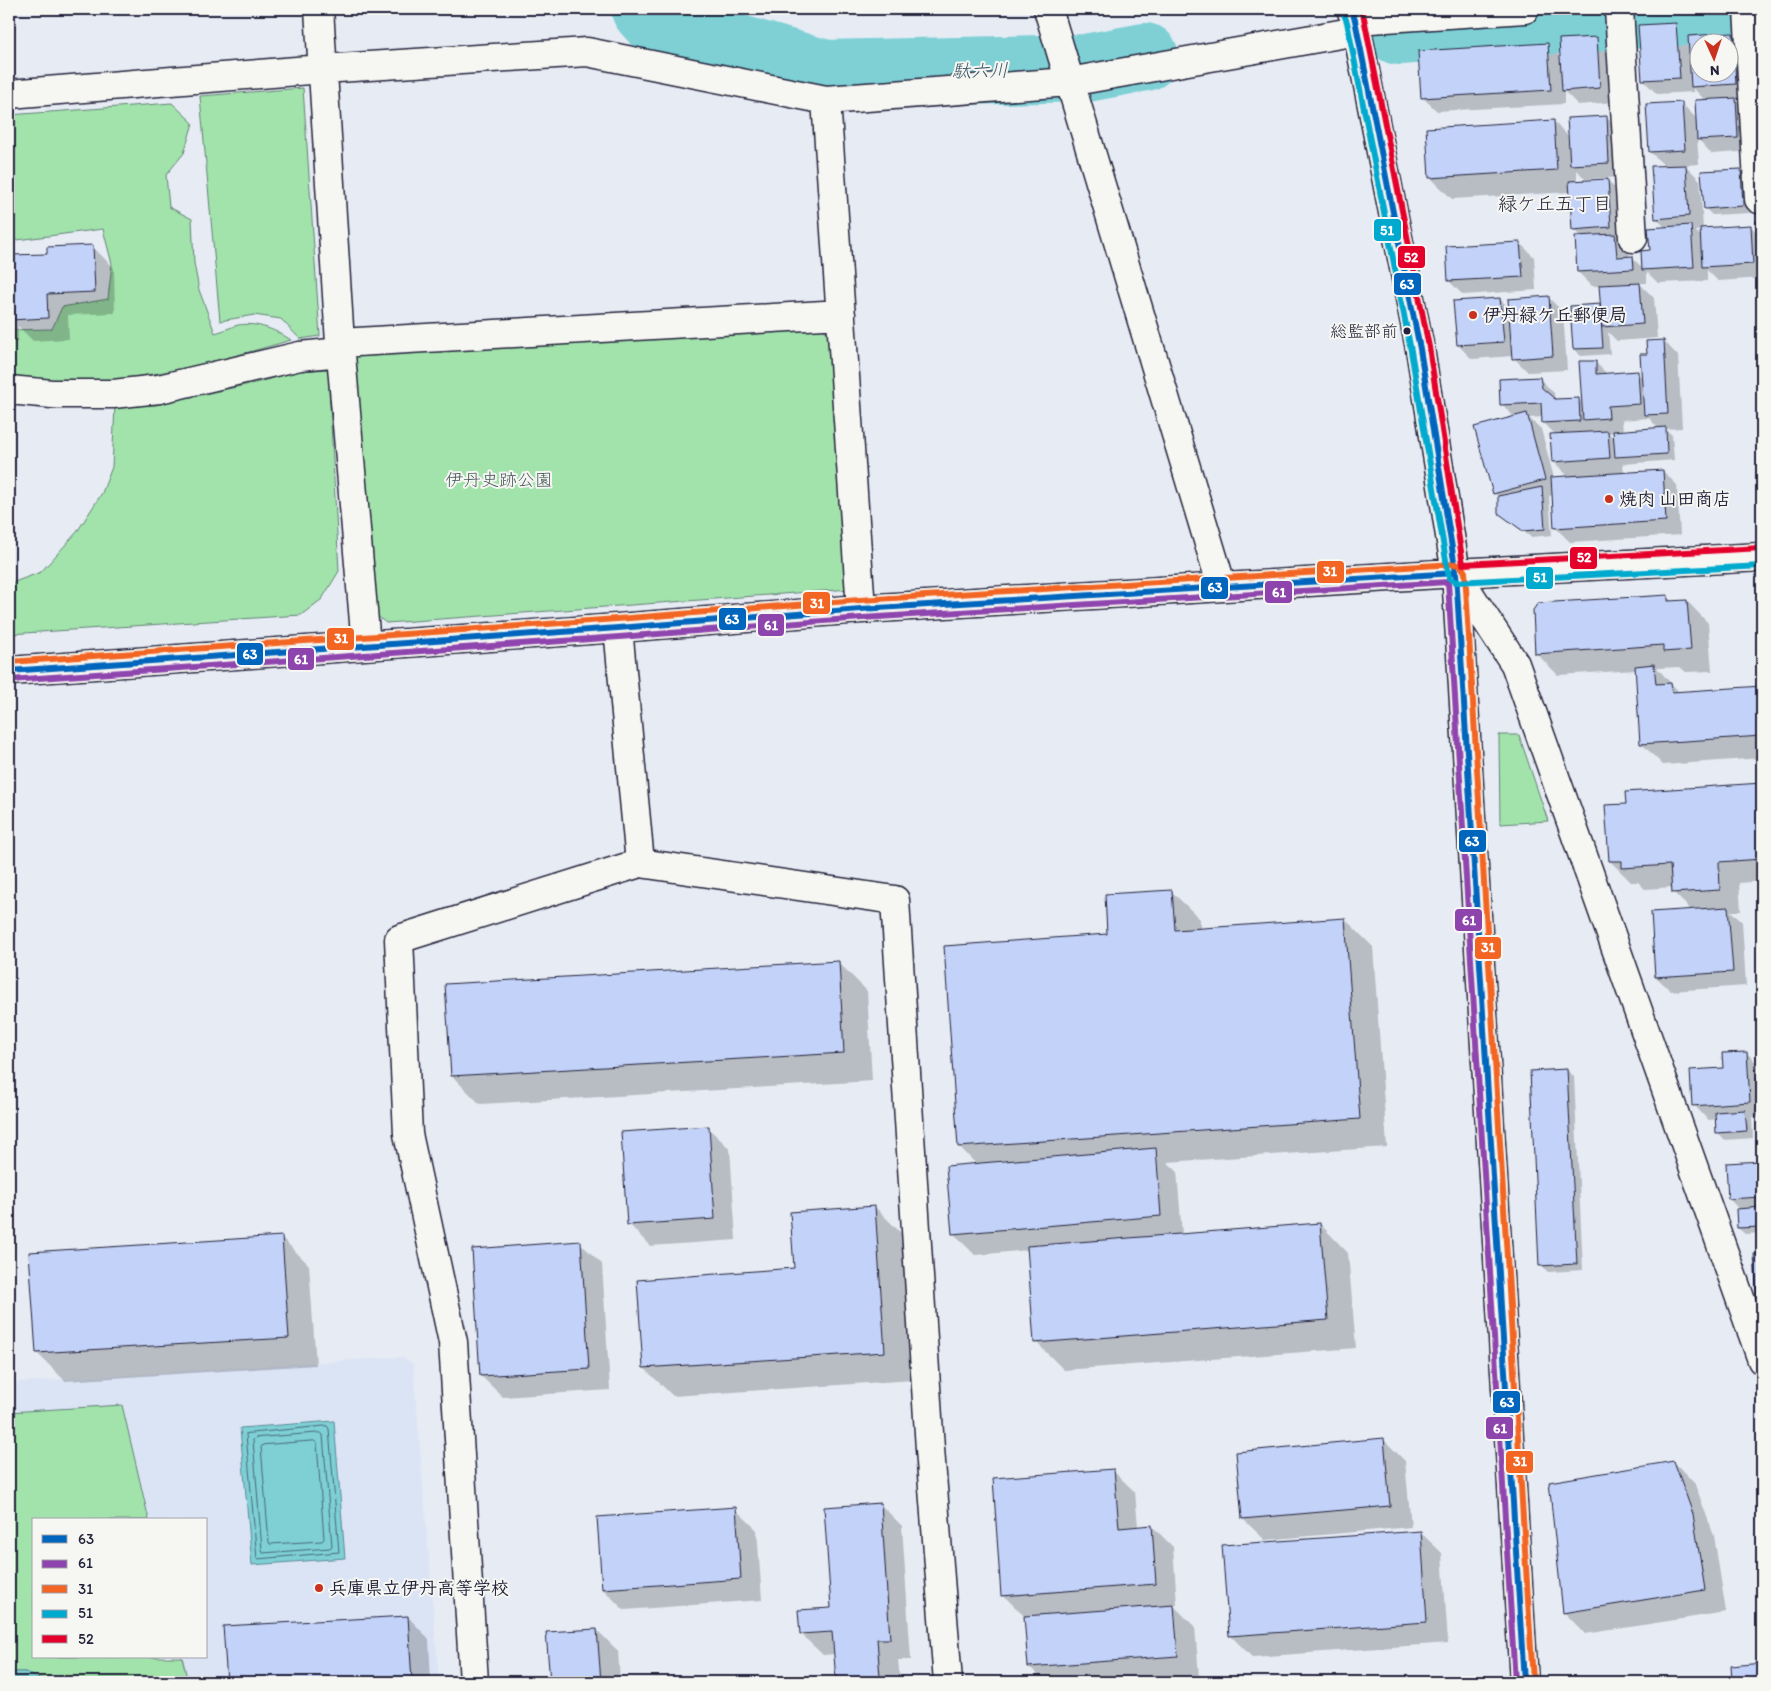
<svg xmlns="http://www.w3.org/2000/svg" width="1771" height="1691" font-family="Itim,'Klee One',sans-serif">
  <style>
    .built { fill: #dbe4f5; fill-rule: evenodd }
    .green { fill: #a2e3ac; stroke: #628274 }
    .water { fill: #7ed0d5; stroke: #598a97 }
    .shadow { fill: #0003; fill-rule: evenodd }
    .lines { fill: none; stroke-linecap: round; stroke-linejoin: round }
    .shore { stroke: #476879; stroke-width: 1 }
    .river { stroke: #7ed0d5; stroke-width: 68 }
    .building { fill: #c2d2f8; stroke: #22223b; fill-rule: evenodd }
    .minor-casing { stroke: #22223b; stroke-width: 31 }
    .minor { stroke: #f6f6f2; stroke-width: 28 }
    .bus-1-casing { stroke: #f6f6f2; stroke-width: 10 }
    .bus-2-casing { stroke: #f6f6f2; stroke-width: 10 }
    .bus-3-casing { stroke: #f6f6f2; stroke-width: 10 }
    .bus-4-casing { stroke: #f6f6f2; stroke-width: 10 }
    .bus-5-casing { stroke: #f6f6f2; stroke-width: 10 }
    .bus-1 { stroke: #0065bd; stroke-width: 6 }
    .bus-2 { stroke: #8e44ad; stroke-width: 6 }
    .bus-3 { stroke: #f26522; stroke-width: 6 }
    .bus-4 { stroke: #00a9ce; stroke-width: 6 }
    .bus-5 { stroke: #e4002b; stroke-width: 6 }
    .poi-dot { fill: #c8321e; stroke: #f6f6f2; stroke-width: 2 }
    .bus-dot { fill: #22223b; stroke: #f6f6f2; stroke-width: 2 }
    .labels { text-anchor: middle; stroke-width: 4; stroke-linejoin: round; paint-order: stroke }
    .bus-label { font-size: 17px; fill: #22223b; stroke: #f6f6f2; text-anchor: end }
    .poi-label { font-size: 18px; font-weight: bold; fill: #22223b; stroke: #f6f6f2; text-anchor: start }
    .park-label { font-size: 18px; fill: #485c5d; stroke: #f6f6f2 }
    .water-label { font-size: 19px; font-style: italic; fill: #3e5669; stroke: #f6f6f2 }
    .neighbourhood-label { font-size: 19px; fill: #22223b; stroke: #f6f6f2 }
    .line-badge { stroke: #f6f6f2; stroke-width: 2 }
    .badge-label { font-size: 14px; text-anchor: middle; font-weight: bold; fill: #fff }
  </style>
  <rect width="100%" height="100%" fill="#e6ebf4"/>
  <filter id="ink" filterUnits="userSpaceOnUse"><feTurbulence type="fractalNoise" baseFrequency=".02" numOctaves="2"/><feDisplacementMap in="SourceGraphic" scale="10" xChannelSelector="R" yChannelSelector="G"/><feConvolveMatrix kernelMatrix="1 2 1 2 8 2 1 2 1" color-interpolation-filters="sRGB"/></filter>
  <g filter="url(#ink)">
    <!-- built -->
    <path class="built" d="M402,1357L413,1364L439,1682H9V1383ZM34,1520H206V1657H34Z"/>
    <!-- green -->
    <path class="green" d="M303,88L320,336L300,339L281,319L254,315L220,321L200,96Z
      M172,103L193,123L184,153L166,175L169,207L192,219L194,263L199,290L215,333C223,331 231,327 238,325C257,322 276,330 291,340C223,360 153,378 81,383C58,384 32,379 9,377V330L52,329L62,307L108,299L112,264L103,229L9,241V115Z
      M821,328L834,337L850,589L386,623L371,611L352,354Z
      M328,369L339,571L322,599L301,615L9,634V584L41,572L77,532L102,493L112,467L115,406L156,405L259,382L300,371Z
      M1499,735H1519L1548,821L1500,824Z
      M122,1405L149,1520H34V1657H182L188,1682H46L25,1672H9V1412Z"/>
    <!-- water -->
    <path class="water" d="M334,1421L345,1558L252,1565L240,1428Z
      M9,1672H25L46,1682H9Z"/>
    <!-- shadow -->
    <path class="shadow" d="M1676,24L1689,37L1732,34L1747,48L1750,98L1735,99L1749,113L1752,151L1712,154L1697,138L1699,164L1685,165L1700,180L1703,229L1750,226L1759,234L1758,223L1762,222V278L1718,281L1707,270V281L1658,283L1647,272V283H1639L1654,298L1657,338L1617,341L1608,332L1610,354L1581,356L1574,349L1571,307L1602,305L1600,286H1592L1578,272L1581,237L1573,229L1571,192L1452,199L1431,178L1553,121L1569,137L1606,117L1620,131L1623,177L1585,179L1577,170V182L1608,181L1622,195L1630,258H1632L1644,269L1651,251L1666,228L1656,218L1666,167L1650,152L1681,103L1697,119L1706,101L1693,88V92L1657,94L1643,80ZM1698,42H1728V72H1698ZM1701,230L1702,237L1695,231Z
      M1597,38L1611,52L1614,102L1578,105L1564,91V104L1437,111L1422,97L1548,44L1561,58Z
      M1740,170L1747,177L1750,213L1712,215L1705,208Z
      M1520,243L1534,257L1536,290L1463,295L1449,281Z
      M92,246L114,268L115,313L68,315L69,339L33,341L18,326V342H9V256L48,255Z
      M1549,298L1563,312L1567,370L1528,372L1514,358L1513,356L1472,359L1458,345L1500,299L1510,309Z
      M1664,341L1678,356L1682,428L1665,429L1672,435L1674,460L1623,464L1624,473L1663,471L1677,485L1680,535L1570,542L1555,527L1553,495L1549,496L1552,535L1531,537L1507,519L1499,498L1494,493L1515,418L1502,404L1539,378L1554,393L1555,401L1578,399L1583,404L1595,362L1608,375L1637,373L1643,378L1648,355ZM1543,417V422L1556,435L1553,461L1569,477L1554,478L1541,429L1529,418ZM1649,418L1659,429L1623,431L1622,420ZM1615,432V439L1608,433Z
      M1667,596L1673,602L1687,601L1708,623L1712,671L1686,672L1680,667L1657,668L1680,693L1762,688V758L1663,765L1641,743L1636,670L1558,675L1536,653Z
      M1762,784V881L1739,883L1741,911H1731L1742,922L1746,986L1671,991L1656,977L1691,910L1673,892V887L1645,889L1638,882H1631L1610,861L1627,805L1626,793Z
      M1171,891L1200,919V929L1345,919L1373,947L1387,1147L1167,1162L1177,1171L1182,1235L1320,1224L1348,1253L1356,1348L1064,1370L1036,1342L1028,1250L975,1255L953,1233L977,1165L959,1146L1109,935Z
      M839,963L867,991L872,1081L480,1104L452,1076Z
      M1747,1053L1761,1068L1762,1125L1761,1116L1752,1117L1753,1138L1724,1140L1718,1133L1717,1119L1708,1120L1694,1105L1724,1069Z
      M1567,1070L1574,1077L1583,1270L1548,1272L1541,1265Z
      M708,1128L730,1149L736,1240L650,1246L629,1224Z
      M1762,1162V1233L1745,1234L1738,1228L1740,1210L1729,1199L1727,1165Z
      M875,1207L903,1235L913,1380L673,1396L644,1368L795,1269Z
      M281,1237L309,1265L316,1365L65,1381L37,1353Z
      M580,1243L602,1264L610,1390L503,1397L481,1376Z
      M1755,1255H1762V1316L1759,1313Z
      M1384,1440L1405,1461L1411,1527L1265,1540L1243,1519Z
      M1674,1462L1695,1484L1714,1536L1726,1612L1585,1634L1564,1612Z
      M1113,1471L1135,1492L1138,1527L1152,1526L1173,1547L1177,1605H1173L1195,1627L1199,1677L1128,1682H1045L1029,1666L1026,1616H1024L1003,1595Z
      M880,1504L902,1526L911,1660H898L900,1682H840L837,1680L835,1654L823,1655L801,1634L832,1609Z
      M735,1509L757,1530L762,1600L624,1610L603,1589Z
      M1420,1532L1442,1553L1448,1643L1252,1657L1230,1635Z
      M408,1617L429,1639L431,1682H228L224,1627Z
      M597,1630L618,1651L620,1682H551L547,1634Z"/>
    <g class="lines">
      <!-- shore -->
      <path class="shore" d="M327,1426L329,1429L339,1552L257,1559L246,1434Z
        M321,1433L323,1435L332,1546L330,1548L263,1553L262,1550L253,1440L255,1438Z
        M314,1441L317,1443L324,1539L322,1541L270,1544L269,1542L261,1447L263,1445Z"/>
      <!-- river -->
      <path class="river" d="M645,9L660,26L825,74L1086,68L1145,57
        M1399,31L1717,9"/>
    </g>
    <!-- building -->
    <path class="building" d="M1676,23L1680,78L1642,80L1638,25Z
      M1733,33L1736,84L1691,87L1688,36ZM1698,42H1728V72H1698Z
      M1597,37L1600,88L1562,91L1559,39Z
      M1548,43L1551,90L1421,98L1418,51Z
      M1736,98L1738,138L1697,140L1695,100Z
      M1682,102L1685,150L1649,152L1646,104Z
      M1607,116L1609,163L1570,165L1567,118Z
      M1554,120L1557,170L1429,178L1426,128Z
      M1686,165L1689,216L1655,219L1651,166Z
      M1741,169L1743,206L1704,209L1701,171Z
      M1608,179L1611,227L1572,230L1569,181Z
      M1756,221H1762V263H1759Z
      M1691,225L1694,267L1642,270L1641,251L1650,250L1648,228Z
      M1751,225L1753,264L1702,267L1700,228Z
      M1615,234L1617,257L1633,256L1634,269L1577,272L1575,236Z
      M1520,242L1523,277L1448,281L1446,246Z
      M93,245L95,292L47,294L48,318L10,320L9,255L47,254V247Z
      M1640,283L1643,324L1602,327L1599,285Z
      M1549,296L1553,356L1512,359L1508,299Z
      M1500,298L1504,342L1457,345L1453,301Z
      M1600,304L1603,348L1573,349L1570,306Z
      M1664,340L1668,414L1644,415L1640,354H1647L1646,341Z
      M1579,361H1596V374L1638,371L1640,404L1608,406L1609,418L1583,420Z
      M1540,377L1542,388L1555,399L1579,398L1580,421L1542,423L1541,403L1500,405L1499,379Z
      M1527,413L1545,480L1493,494L1474,427Z
      M1666,427L1667,454L1615,457L1613,431Z
      M1608,431L1610,458L1552,462L1550,434Z
      M1663,470L1666,521L1554,528L1551,477Z
      M1542,487L1545,529L1523,531L1498,513V496Z
      M1668,595V601L1687,600L1691,650L1663,652V645L1535,654L1533,610L1538,603Z
      M1654,664L1656,684L1671,683L1672,692L1762,686V736L1640,744L1635,666Z
      M1762,783V859L1719,862L1720,890L1672,893L1670,865L1622,868V861H1609L1605,805L1626,804L1625,792Z
      M1172,890L1175,930L1345,918L1360,1119L958,1147L944,946L1107,934L1105,894Z
      M1728,907L1733,972L1655,977L1651,912Z
      M839,961L844,1053L451,1076L445,984Z
      M1747,1052L1750,1102L1692,1106L1690,1070L1723,1068L1722,1053Z
      M1567,1069L1577,1264L1539,1266L1530,1071Z
      M1757,1077H1762V1124H1760Z
      M1745,1110L1747,1131L1716,1133L1715,1112Z
      M709,1126L715,1219L627,1225L621,1132Z
      M1156,1148L1161,1216L952,1234L946,1166Z
      M1762,1161V1197L1728,1199L1726,1163Z
      M875,1206L885,1352L643,1368L637,1280L794,1268L790,1212Z
      M1762,1207V1227L1737,1228L1736,1209Z
      M1320,1223L1328,1320L1034,1343L1027,1246Z
      M282,1236L289,1338L36,1353L29,1252Z
      M581,1241L589,1369L480,1376L472,1249Z
      M1754,1254H1762V1313L1758,1314Z
      M1384,1438L1390,1506L1242,1519L1236,1452Z
      M1674,1461L1693,1514L1705,1590L1563,1613L1549,1482Z
      M1114,1469L1119,1528L1152,1525L1156,1584L1001,1596L993,1478Z
      M881,1503L890,1639H877L880,1677L836,1680L832,1632L800,1634L798,1610L831,1608L824,1507Z
      M736,1507L741,1579L602,1589L597,1517Z
      M1421,1531L1427,1622L1229,1636L1222,1545Z
      M1174,1605L1178,1656L1028,1667L1024,1616Z
      M408,1616L412,1682H227L223,1626Z
      M597,1629L601,1682H550L546,1632Z
      M1762,1663V1682H1732L1731,1666Z
      M1633,1679V1682H1606Z
      M1722,1679L1723,1682H1687Z"/>
    <g class="lines">
      <!-- minor casing -->
      <g class="minor-casing">
        <path id="minor" d="M319,9L340,343L366,645
          M1048,9L1222,587
          M1351,9L1355,20L1420,349L1456,573L1524,1682
          M1619,9L1633,238
          M1748,9L1759,199
          M1355,20L1525,9
          M9,94L322,69L587,52L826,100L1069,82L1357,31
          M826,100L861,609
          M340,343L841,314
          M9,390L52,394H113L159,389L300,356L341,352
          M1457,575L1515,664L1762,1360
          M618,628L640,863
          M9,671L618,628L861,609L1456,573L1762,557
          M474,1682L453,1342L408,1134L399,939L640,863L895,900L930,1449L948,1682"/>
      </g>
      <!-- minor -->
      <use href="#minor" class="minor"/>
      <!-- bus-1 casing -->
      <g class="bus-1-casing">
        <path id="bus-1" d="M1351,9L1355,20L1420,349L1456,573L1524,1682
          M9,671L618,628L861,609L1456,573"/>
      </g>
      <!-- bus-2 casing -->
      <g class="bus-2-casing">
        <path id="bus-2" d="M10,680L619,637L862,618L1448,582L1515,1682"/>
      </g>
      <!-- bus-3 casing -->
      <g class="bus-3-casing">
        <path id="bus-3" d="M9,662L617,619L860,600L1455,564L1461,566L1465,572L1533,1681"/>
      </g>
      <!-- bus-4 casing -->
      <g class="bus-4-casing">
        <path id="bus-4" d="M1343,12L1347,22L1411,351L1449,578L1456,582L1762,566"/>
      </g>
      <!-- bus-5 casing -->
      <g class="bus-5-casing">
        <path id="bus-5" d="M1360,9L1364,18L1429,347L1463,564L1762,548"/>
      </g>
      <!-- bus-1 -->
      <use href="#bus-1" class="bus-1"/>
      <!-- bus-2 -->
      <use href="#bus-2" class="bus-2"/>
      <!-- bus-3 -->
      <use href="#bus-3" class="bus-3"/>
      <!-- bus-4 -->
      <use href="#bus-4" class="bus-4"/>
      <!-- bus-5 -->
      <use href="#bus-5" class="bus-5"/>
    </g>
  </g>
  <!-- markers -->
  <g class="poi-dot">
    <circle cx="1473" cy="315" r="5"/>
    <circle cx="1609" cy="499" r="5"/>
    <circle cx="319" cy="1588" r="5"/>
  </g>
  <circle class="bus-dot" cx="1407" cy="331" r="4.5"/>
  <g class="labels">
    <!-- bus labels -->
    <g class="bus-label">
      <text x="1398" y="337">総監部前</text>
    </g>
    <!-- poi labels -->
    <g class="poi-label">
      <text x="1483" y="321">伊丹緑ケ丘郵便局</text>
      <text x="1619" y="505">焼肉 山田商店</text>
      <text x="329" y="1594">兵庫県立伊丹高等学校</text>
    </g>
    <!-- park labels -->
    <g class="park-label">
      <text x="499" y="486">伊丹史跡公園</text>
    </g>
    <!-- water labels -->
    <g class="water-label">
      <text transform="translate(980 70) rotate(-1)" y="7">駄六川</text>
    </g>
    <!-- neighbourhood labels -->
    <g class="neighbourhood-label">
      <text x="1555" y="210">緑ケ丘五丁目</text>
    </g>
  </g>
  <g class="line-badge">
    <rect x="1373" y="218" width="29" height="24" rx="5" fill="#00a9ce"/>
    <rect x="1397" y="245" width="29" height="24" rx="5" fill="#e4002b"/>
    <rect x="1393" y="272" width="29" height="24" rx="5" fill="#0065bd"/>
    <rect x="1569" y="546" width="29" height="24" rx="5" fill="#e4002b"/>
    <rect x="1316" y="560" width="29" height="24" rx="5" fill="#f26522"/>
    <rect x="1525" y="566" width="29" height="24" rx="5" fill="#00a9ce"/>
    <rect x="1200" y="576" width="29" height="24" rx="5" fill="#0065bd"/>
    <rect x="1264" y="580" width="29" height="24" rx="5" fill="#8e44ad"/>
    <rect x="802" y="591" width="29" height="24" rx="5" fill="#f26522"/>
    <rect x="718" y="607" width="29" height="24" rx="5" fill="#0065bd"/>
    <rect x="757" y="613" width="28" height="24" rx="5" fill="#8e44ad"/>
    <rect x="326" y="627" width="29" height="24" rx="5" fill="#f26522"/>
    <rect x="236" y="642" width="28" height="24" rx="5" fill="#0065bd"/>
    <rect x="287" y="647" width="28" height="24" rx="5" fill="#8e44ad"/>
    <rect x="1458" y="829" width="29" height="24" rx="5" fill="#0065bd"/>
    <rect x="1454" y="908" width="29" height="24" rx="5" fill="#8e44ad"/>
    <rect x="1474" y="936" width="28" height="24" rx="5" fill="#f26522"/>
    <rect x="1492" y="1390" width="29" height="24" rx="5" fill="#0065bd"/>
    <rect x="1485" y="1416" width="29" height="24" rx="5" fill="#8e44ad"/>
    <rect x="1505" y="1450" width="29" height="24" rx="5" fill="#f26522"/>
  </g>
  <g class="badge-label">
    <text x="1387" y="235">51</text>
    <text x="1411" y="262">52</text>
    <text x="1407" y="289">63</text>
    <text x="1584" y="562">52</text>
    <text x="1330" y="576">31</text>
    <text x="1540" y="582">51</text>
    <text x="1215" y="592">63</text>
    <text x="1279" y="597">61</text>
    <text x="817" y="608">31</text>
    <text x="732" y="624">63</text>
    <text x="771" y="630">61</text>
    <text x="341" y="643">31</text>
    <text x="250" y="659">63</text>
    <text x="301" y="664">61</text>
    <text x="1472" y="846">63</text>
    <text x="1469" y="925">61</text>
    <text x="1488" y="952">31</text>
    <text x="1507" y="1407">63</text>
    <text x="1500" y="1433">61</text>
    <text x="1520" y="1466">31</text>
  </g>
  <!-- margin -->
  <rect width="1771" height="1691" fill="none" stroke="#f6f6f2" stroke-width="30"/>
  <rect x="15" y="15" width="1741" height="1661" fill="none" stroke="#22223b" stroke-width="2" filter="url(#ink)"/>
  <!-- legend -->
  <rect x="32" y="1518" width="175" height="140" fill="#f6f6f2" stroke="#a1a1a9"/>
  <rect x="42" y="1535" width="25" height="8" fill="#0065bd" stroke="#a1a1a9"/>
  <text x="78" y="1544" font-size="15" fill="#22223b">63</text>
  <rect x="42" y="1560" width="25" height="8" fill="#8e44ad" stroke="#a1a1a9"/>
  <text x="78" y="1568" font-size="15" fill="#22223b">61</text>
  <rect x="42" y="1585" width="25" height="8" fill="#f26522" stroke="#a1a1a9"/>
  <text x="78" y="1594" font-size="15" fill="#22223b">31</text>
  <rect x="42" y="1610" width="25" height="8" fill="#00a9ce" stroke="#a1a1a9"/>
  <text x="78" y="1618" font-size="15" fill="#22223b">51</text>
  <rect x="42" y="1635" width="25" height="8" fill="#e4002b" stroke="#a1a1a9"/>
  <text x="78" y="1644" font-size="15" fill="#22223b">52</text>
  <!-- north arrow -->
  <g transform="translate(1714 58) rotate(177)"><circle r="24" fill="#f6f6f2" stroke="#a1a1a9"/>
  <path d="M0-4L9 19L0 12L-9 19Z" fill="#c8321e"/>
  <text y="-8" font-size="14" font-weight="bold" text-anchor="middle" fill="#22223b">N</text>
  </g>
</svg>
